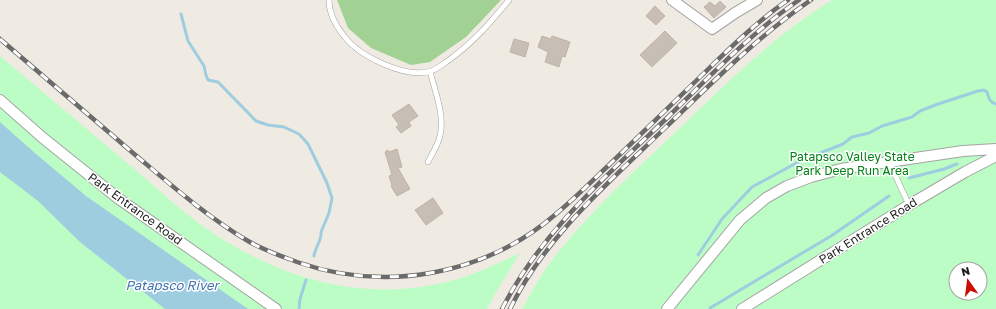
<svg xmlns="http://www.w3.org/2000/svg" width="996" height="309" font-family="'Golos Text',sans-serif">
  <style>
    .forest { fill: #a2d194 }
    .park { fill: #bbfdc5; fill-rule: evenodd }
    .water { fill: #9fcde0 }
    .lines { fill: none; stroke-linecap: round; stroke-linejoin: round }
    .stream { stroke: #9fcde0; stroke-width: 3 }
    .building { fill: #c7beb5; stroke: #c1b3a3 }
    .lane-casing { stroke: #a4a4a4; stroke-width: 6 }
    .street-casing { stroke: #a4a4a4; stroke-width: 12 }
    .lane { stroke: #fff; stroke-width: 5 }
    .street { stroke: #fff; stroke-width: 10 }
    .rail-casing { stroke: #6b6b6b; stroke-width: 4.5 }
    .rail { stroke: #fff; stroke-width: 3; stroke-dasharray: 9; stroke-linecap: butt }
    .labels { text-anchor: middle; stroke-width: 3; stroke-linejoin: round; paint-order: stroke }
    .park-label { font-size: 12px; fill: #058117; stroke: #fff }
    .street-label { font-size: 12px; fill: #1d1d1d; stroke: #fff }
    .water-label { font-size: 13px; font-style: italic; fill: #4473b2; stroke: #fff }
  </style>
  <rect width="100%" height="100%" fill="#efebe2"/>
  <!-- forest -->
  <path class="forest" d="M337,0H501L466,37L430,62L411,65L371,48L348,28Z"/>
  <!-- park -->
  <path class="park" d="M832,0H996V309H522C530,295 538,280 547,267C585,215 635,171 681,127C729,81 775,35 832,0ZM956,269H980V293H956Z
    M0,56C44,93 88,130 132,167C156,187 179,209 204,227C277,278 362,304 450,281C474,275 497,264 520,253L499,287L487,309H0Z"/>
  <!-- water -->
  <path class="water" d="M0,122L36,154L86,196L248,309H165L80,242L38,201L0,172Z"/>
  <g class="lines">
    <!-- stream -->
    <path class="stream" d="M181,14L188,41L204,66L206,75L208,80L218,82L256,121L268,125L284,127L299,134L308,144L327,183L332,198L329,213L321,232C322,240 315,248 314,256
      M909,178L944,169L957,164
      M698,255L722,219L752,187L800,161L843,144L852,137L869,133L882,126L912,117L920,111L938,104L978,91L984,90L987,92C989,98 989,102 996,104
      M710,308L831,236L889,196
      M299,309L300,299L306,280"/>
  </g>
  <!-- building -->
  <path class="building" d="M720,1L726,7L714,18L704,7L710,2L715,6Z
    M655,6L665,16L656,25L646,16Z
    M665,31L677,43L652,67L640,55Z
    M542,36L551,39L552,36L570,42L565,57L562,56L559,67L545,62L548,52L538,47Z
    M514,39L529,43L525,57L510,52Z
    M409,104L418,116L409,122L411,126L401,133L396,127L399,125L392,115Z
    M397,149L402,167L398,168L410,189L397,196L391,186L392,185L389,176L392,175L385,152L388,150L389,152Z
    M433,198L443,213L426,225L415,210Z"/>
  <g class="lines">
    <!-- lane casing -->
    <g class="lane-casing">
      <path id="lane" d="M329,0C329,14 335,25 344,36C359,56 405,79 431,71C437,69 443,64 449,60C475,41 489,24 509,0
        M428,162C432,154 438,145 440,136C445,115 435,92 430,71
        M889,162L909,205"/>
    </g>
    <!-- street casing -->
    <g class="street-casing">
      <path id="street" d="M672,0L712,29L735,13L757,0
        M0,100L43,138L119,199L276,309
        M667,309L740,220L766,198L787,186L811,177L841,169L963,151L996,149
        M742,309L909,205L965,172L996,156"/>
    </g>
    <!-- lane -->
    <use href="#lane" class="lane"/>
    <!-- street -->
    <use href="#street" class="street"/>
    <!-- rail casing -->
    <g class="rail-casing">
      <path id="rail" d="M0,39C44,77 89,115 133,153C170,184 206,216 248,241C263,250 281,256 297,262C386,293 485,275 556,214C575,198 592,181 610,164C640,135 670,106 700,77C728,50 756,22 788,0
        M502,309C541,232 606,176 668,117C710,76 751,33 799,0
        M510,309C545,237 608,183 665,128C712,83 757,37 811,0"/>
    </g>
    <!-- rail -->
    <use href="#rail" class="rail"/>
  </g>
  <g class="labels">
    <!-- park labels -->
    <g class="park-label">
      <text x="852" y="161">Patapsco Valley State<tspan x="852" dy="14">Park Deep Run Area</tspan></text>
    </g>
    <!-- street labels -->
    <g class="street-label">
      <text transform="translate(135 209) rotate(36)" y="4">Park Entrance Road</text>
      <text transform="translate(868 231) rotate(-32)" y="4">Park Entrance Road</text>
    </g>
    <!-- water labels -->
    <g class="water-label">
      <text x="172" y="290">Patapsco River</text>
    </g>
  </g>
  <!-- north arrow -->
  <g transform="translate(968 281) rotate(346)"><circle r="19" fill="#ffffff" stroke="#a5a5a5"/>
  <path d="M0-3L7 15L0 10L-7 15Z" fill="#ca0e00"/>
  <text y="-6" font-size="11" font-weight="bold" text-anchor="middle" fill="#1d1d1d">N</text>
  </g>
</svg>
